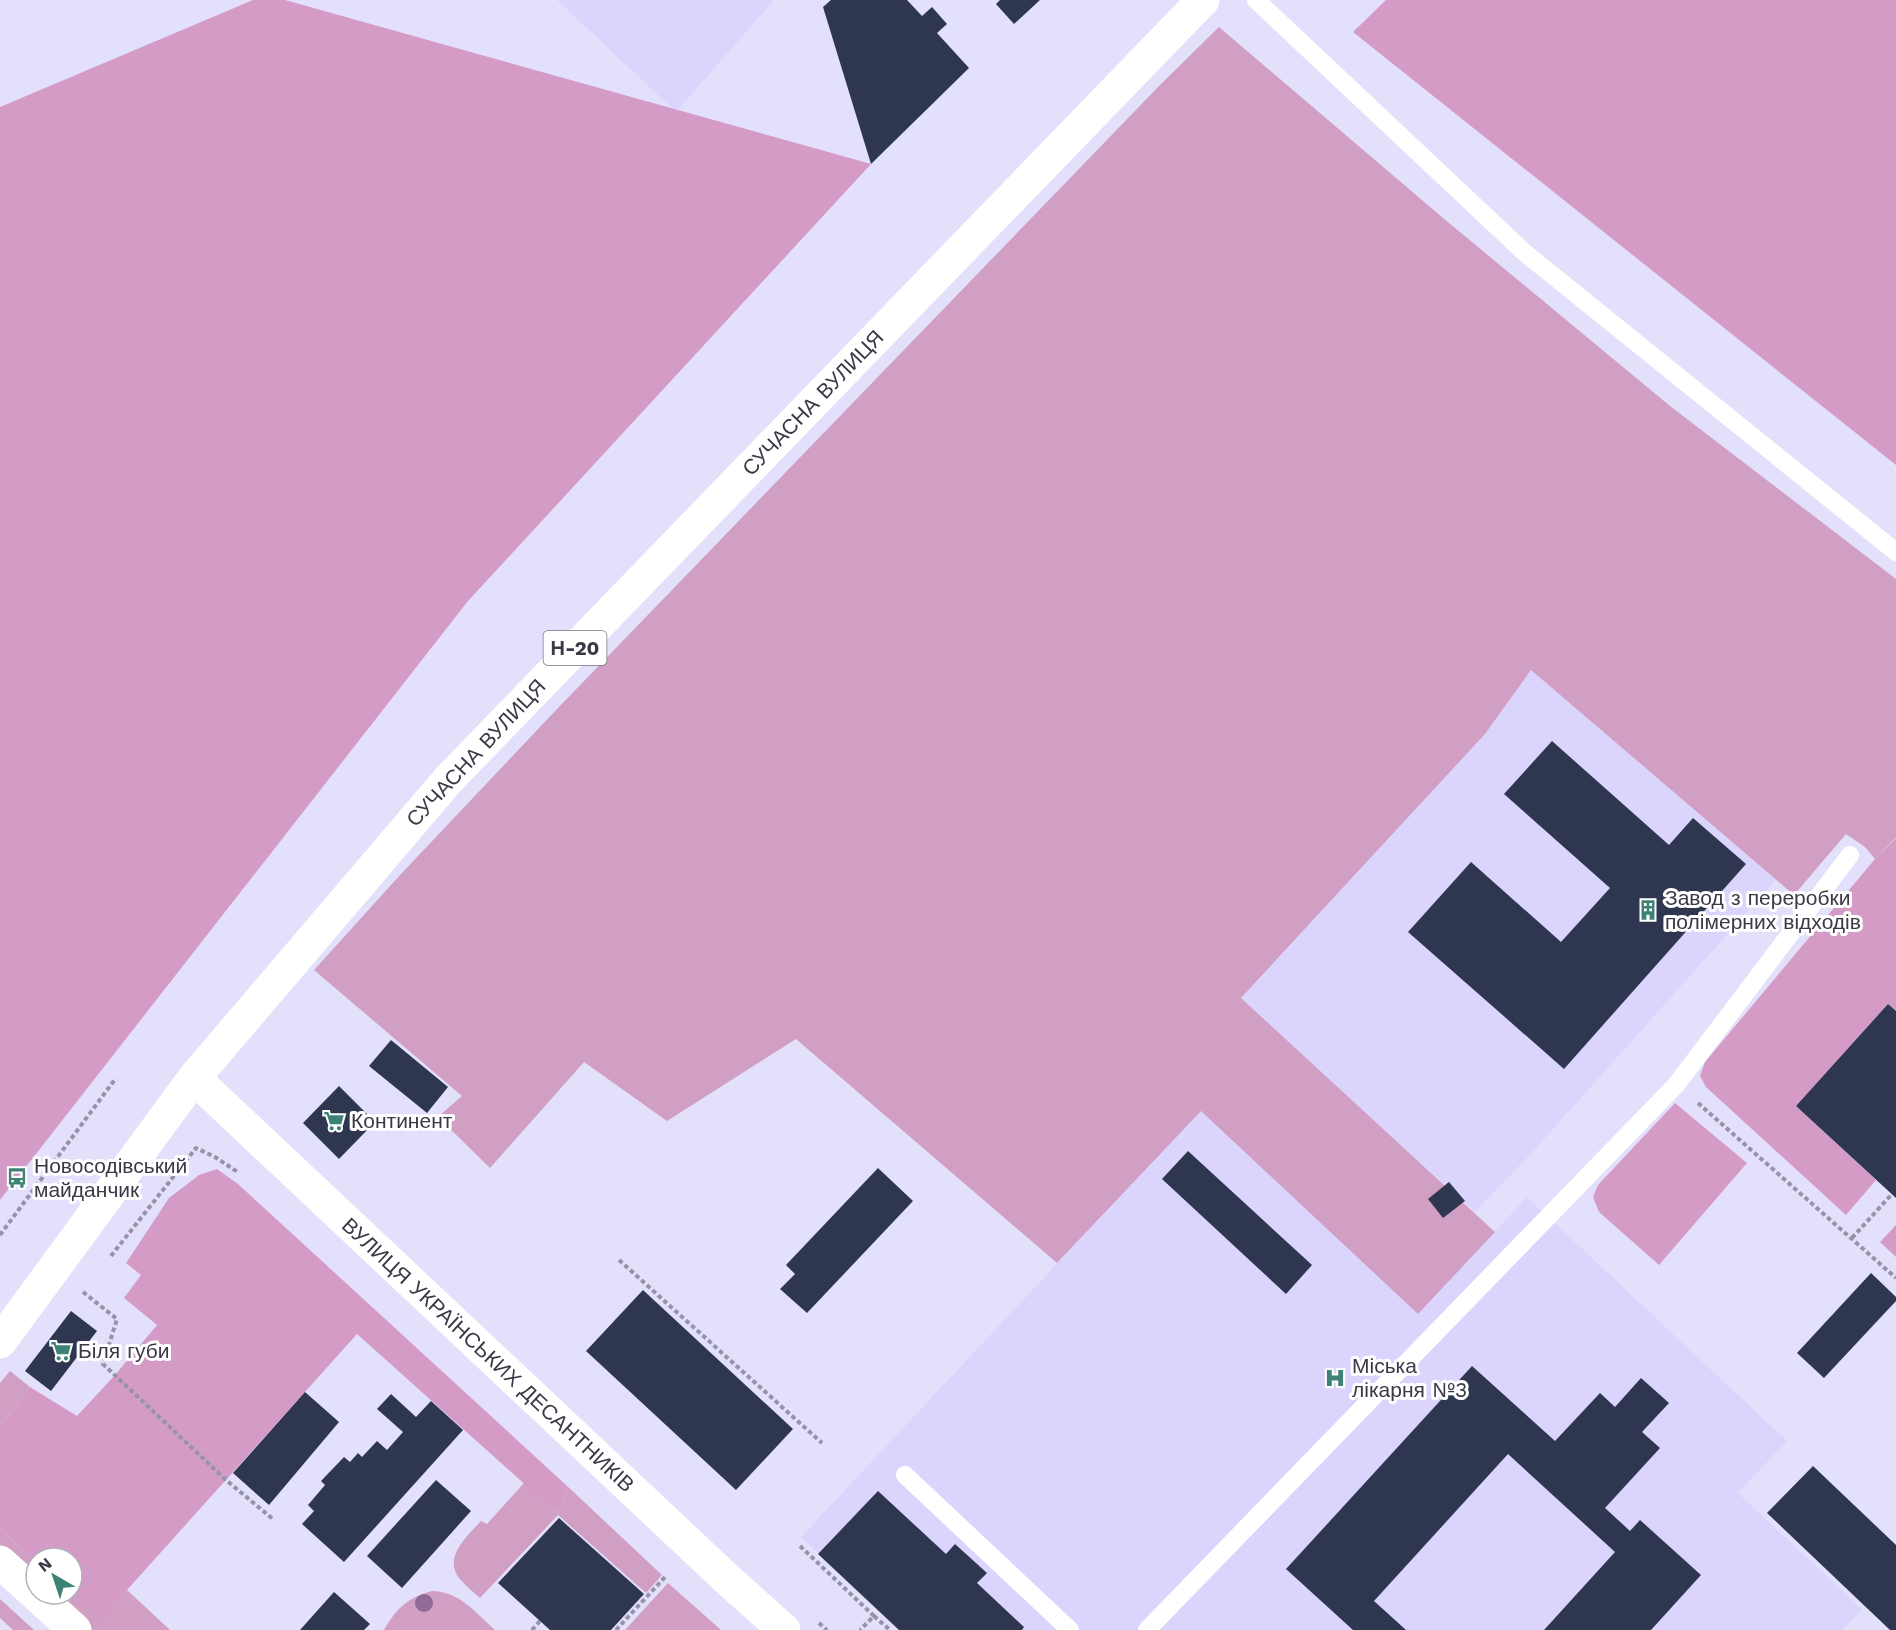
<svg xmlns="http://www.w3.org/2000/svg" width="1896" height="1630" font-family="'Work Sans',sans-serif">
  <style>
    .built { fill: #dbd5fe }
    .green { fill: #d19ec4 }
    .forest { fill: #d59bc7 }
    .building { fill: #2e3650 }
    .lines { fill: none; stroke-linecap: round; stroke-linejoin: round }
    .path { stroke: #9693a8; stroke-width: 4; stroke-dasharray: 4.5 3; stroke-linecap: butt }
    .service { stroke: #fff; stroke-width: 18 }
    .minor { stroke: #fff; stroke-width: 33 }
    .primary { stroke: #fff; stroke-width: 33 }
    .tree { fill: #926a97 }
    .labels { text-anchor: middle; stroke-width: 6; stroke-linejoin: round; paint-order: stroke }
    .shield { fill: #fff; stroke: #75747e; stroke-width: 1.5 }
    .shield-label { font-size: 20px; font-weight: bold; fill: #3a3946 }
    .street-label { font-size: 21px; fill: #3a3946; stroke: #fff }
    .poi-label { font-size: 21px; fill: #3a3946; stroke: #fff; text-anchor: start }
  </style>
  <rect width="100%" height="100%" fill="#e3e0fb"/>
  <!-- built -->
  <path class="built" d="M557,0H774L676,112Z
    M1531,670L1776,880L1529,1156L1475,1212L1240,999L1485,734Z
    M1201,1110L1418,1314L1527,1197L1787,1441L1738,1493L1862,1609L1842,1630H900L801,1537Z"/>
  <!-- green -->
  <path class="green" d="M1219,27L1443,218L1670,406L1896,579V837L1875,859L1865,847L1846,834L1794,895L1531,670L1485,734L1241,998L1495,1232L1418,1314L1201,1111L1057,1263L796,1039L667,1121L584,1062L490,1168L438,1117L462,1096L314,970L401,874L557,709L1160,85Z
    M10,1371L30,1387L0,1427V1383Z
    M524,1483L558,1514L567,1488L566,1485L662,1575L646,1593L558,1515L480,1598C473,1592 465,1585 459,1578C443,1557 468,1535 481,1521L487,1524Z
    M0,1529L36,1561V1583L0,1549Z
    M668,1583L721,1630H625Z
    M127,1590L170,1630H87L48,1594H72L102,1620Z
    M432,1591C459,1591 476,1613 495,1630H384C397,1608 407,1598 432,1591Z
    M0,1599L34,1630H13L0,1618Z"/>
  <!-- forest -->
  <path class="forest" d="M253,0H285L871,164L468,601L0,1200V107Z
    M1386,0H1896V465L1353,32Z
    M1896,838V1011L1888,1004L1796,1106L1876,1180L1846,1215L1706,1087L1700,1076L1705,1062L1875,859Z
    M1675,1103L1747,1163L1659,1265L1599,1212L1593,1197L1598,1185Z
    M217,1169L238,1184L566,1485L567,1488L558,1514L357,1334L127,1590L102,1621L72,1594V1558H36V1561L0,1529V1427L30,1387L77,1416L115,1375L157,1325L124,1298L141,1275L126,1263L169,1198L199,1175Z
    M1896,1225V1257L1880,1242Z"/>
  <!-- building -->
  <path class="building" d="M831,0H907L922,16L932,7L947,24L937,33L969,68L871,164L823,7Z
    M1000,0H1040L1014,24L996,4Z
    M1552,741L1669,845L1693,818L1746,864L1564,1069L1408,932L1471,862L1561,942L1610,888L1504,794Z
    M1888,1004L1896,1011V1198L1796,1106Z
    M391,1040L448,1087L427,1113L369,1066Z
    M339,1086L375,1122L339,1159L303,1123Z
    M1188,1151L1312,1265L1286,1294L1162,1179Z
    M878,1168L913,1201L807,1313L780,1289L795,1274L786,1265Z
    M1449,1182L1465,1201L1443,1218L1428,1199Z
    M1871,1273L1896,1297V1301L1824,1378L1797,1353Z
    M643,1290L793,1429L736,1490L586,1351Z
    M71,1311L97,1331L51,1391L25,1371Z
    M1472,1366L1555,1441L1600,1393L1615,1407L1641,1378L1669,1403L1642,1432L1660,1448L1605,1508L1630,1531L1640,1520L1701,1575L1651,1630H1544L1615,1552L1508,1454L1374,1601L1406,1630H1353L1286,1569Z
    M305,1392L339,1422L269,1505L233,1473Z
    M391,1394L416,1417L431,1401L463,1430L344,1562L302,1524L314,1511L308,1505L325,1485L321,1481L344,1457L350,1462L358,1453L362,1457L377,1441L387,1450L403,1432L377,1409Z
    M1813,1466L1896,1545V1630H1890L1767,1513Z
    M436,1480L471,1511L402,1588L367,1556Z
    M878,1491L946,1554L955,1544L987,1573L977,1583L1024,1627L1022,1630H899L818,1554Z
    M559,1518L644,1594L611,1630H550L498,1583Z
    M334,1592L370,1624L364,1630H300Z"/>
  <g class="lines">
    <!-- path -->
    <path class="path" d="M1698,1103L1896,1278
      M0,1235L116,1078
      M1852,1238L1892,1194
      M111,1256L196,1148L215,1157L239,1173
      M619,1260L822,1443
      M83,1292L117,1319L103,1364L226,1480L274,1520
      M800,1546L874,1616L860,1630
      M874,1616L890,1630
      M819,1623L827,1630
      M532,1630L540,1621
      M616,1630L667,1575"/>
    <!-- service -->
    <path class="service" d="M1256,0L1525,253L1896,552
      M905,1475L1070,1630
      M1147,1630L1676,1085L1850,855"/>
    <!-- minor -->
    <path class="minor" d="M194,1078L727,1579L784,1630
      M0,1562L75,1630"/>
    <!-- primary -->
    <path class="primary" d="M0,1342L194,1078L448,780L1203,0"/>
  </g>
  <!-- trees -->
  <circle class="tree" cx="424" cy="1603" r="9"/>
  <!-- icons -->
  <defs>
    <g id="building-bare" transform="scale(1.62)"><path d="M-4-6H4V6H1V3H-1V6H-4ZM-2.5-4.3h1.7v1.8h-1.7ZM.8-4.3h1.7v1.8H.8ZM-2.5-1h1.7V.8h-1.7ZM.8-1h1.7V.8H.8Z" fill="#3e8276" stroke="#fff" stroke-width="2.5" paint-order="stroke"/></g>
    <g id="supermarket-bare" transform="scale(1.62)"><path d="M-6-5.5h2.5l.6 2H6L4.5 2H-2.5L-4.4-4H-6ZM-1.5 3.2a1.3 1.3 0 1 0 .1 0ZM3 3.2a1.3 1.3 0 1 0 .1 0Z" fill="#3e8276" stroke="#fff" stroke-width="2.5" paint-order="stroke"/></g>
    <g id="bus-bare" transform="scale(1.62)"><path d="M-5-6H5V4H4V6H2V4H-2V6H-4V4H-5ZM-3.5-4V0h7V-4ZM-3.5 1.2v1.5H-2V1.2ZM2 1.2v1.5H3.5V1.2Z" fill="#3e8276" stroke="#fff" stroke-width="2.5" paint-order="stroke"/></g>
    <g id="hospital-bare" transform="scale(1.62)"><path d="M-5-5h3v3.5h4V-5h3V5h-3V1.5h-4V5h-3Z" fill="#3e8276" stroke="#fff" stroke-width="2.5" paint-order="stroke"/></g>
  </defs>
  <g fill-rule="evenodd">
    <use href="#building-bare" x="1648" y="910"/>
    <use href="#supermarket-bare" x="334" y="1121"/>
    <use href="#bus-bare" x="17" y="1178"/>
    <use href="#supermarket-bare" x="61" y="1351"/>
    <use href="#hospital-bare" x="1335" y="1378"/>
  </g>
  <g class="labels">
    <!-- shield labels -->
    <rect class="shield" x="543.5" y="631" width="63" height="34" rx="4.5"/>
    <g class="shield-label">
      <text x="575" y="655">Н-20</text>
    </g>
    <!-- street labels -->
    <g class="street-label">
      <text transform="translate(813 403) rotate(-46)" y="7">СУЧАСНА ВУЛИЦЯ</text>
      <text transform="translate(476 753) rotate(-47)" y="7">СУЧАСНА ВУЛИЦЯ</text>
      <text transform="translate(488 1355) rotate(43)" y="7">ВУЛИЦЯ УКРАЇНСЬКИХ ДЕСАНТНИКІВ</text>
    </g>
    <!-- poi labels -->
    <g class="poi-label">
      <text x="1665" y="905">Завод з переробки<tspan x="1665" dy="24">полімерних відходів</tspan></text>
      <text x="351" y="1128">Континент</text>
      <text x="34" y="1173">Новосодівський<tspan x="34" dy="24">майданчик</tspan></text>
      <text x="78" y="1358">Біля губи</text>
      <text x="1352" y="1373">Міська<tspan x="1352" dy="24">лікарня №3</tspan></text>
    </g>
  </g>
  <!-- north arrow -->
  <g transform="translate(54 1576) rotate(321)"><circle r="28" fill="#ffffff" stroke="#b0b0b5" stroke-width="1.5"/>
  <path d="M0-4.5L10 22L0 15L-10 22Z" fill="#3e8276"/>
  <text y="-9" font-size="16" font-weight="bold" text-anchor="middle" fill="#3a3946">N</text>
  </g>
</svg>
